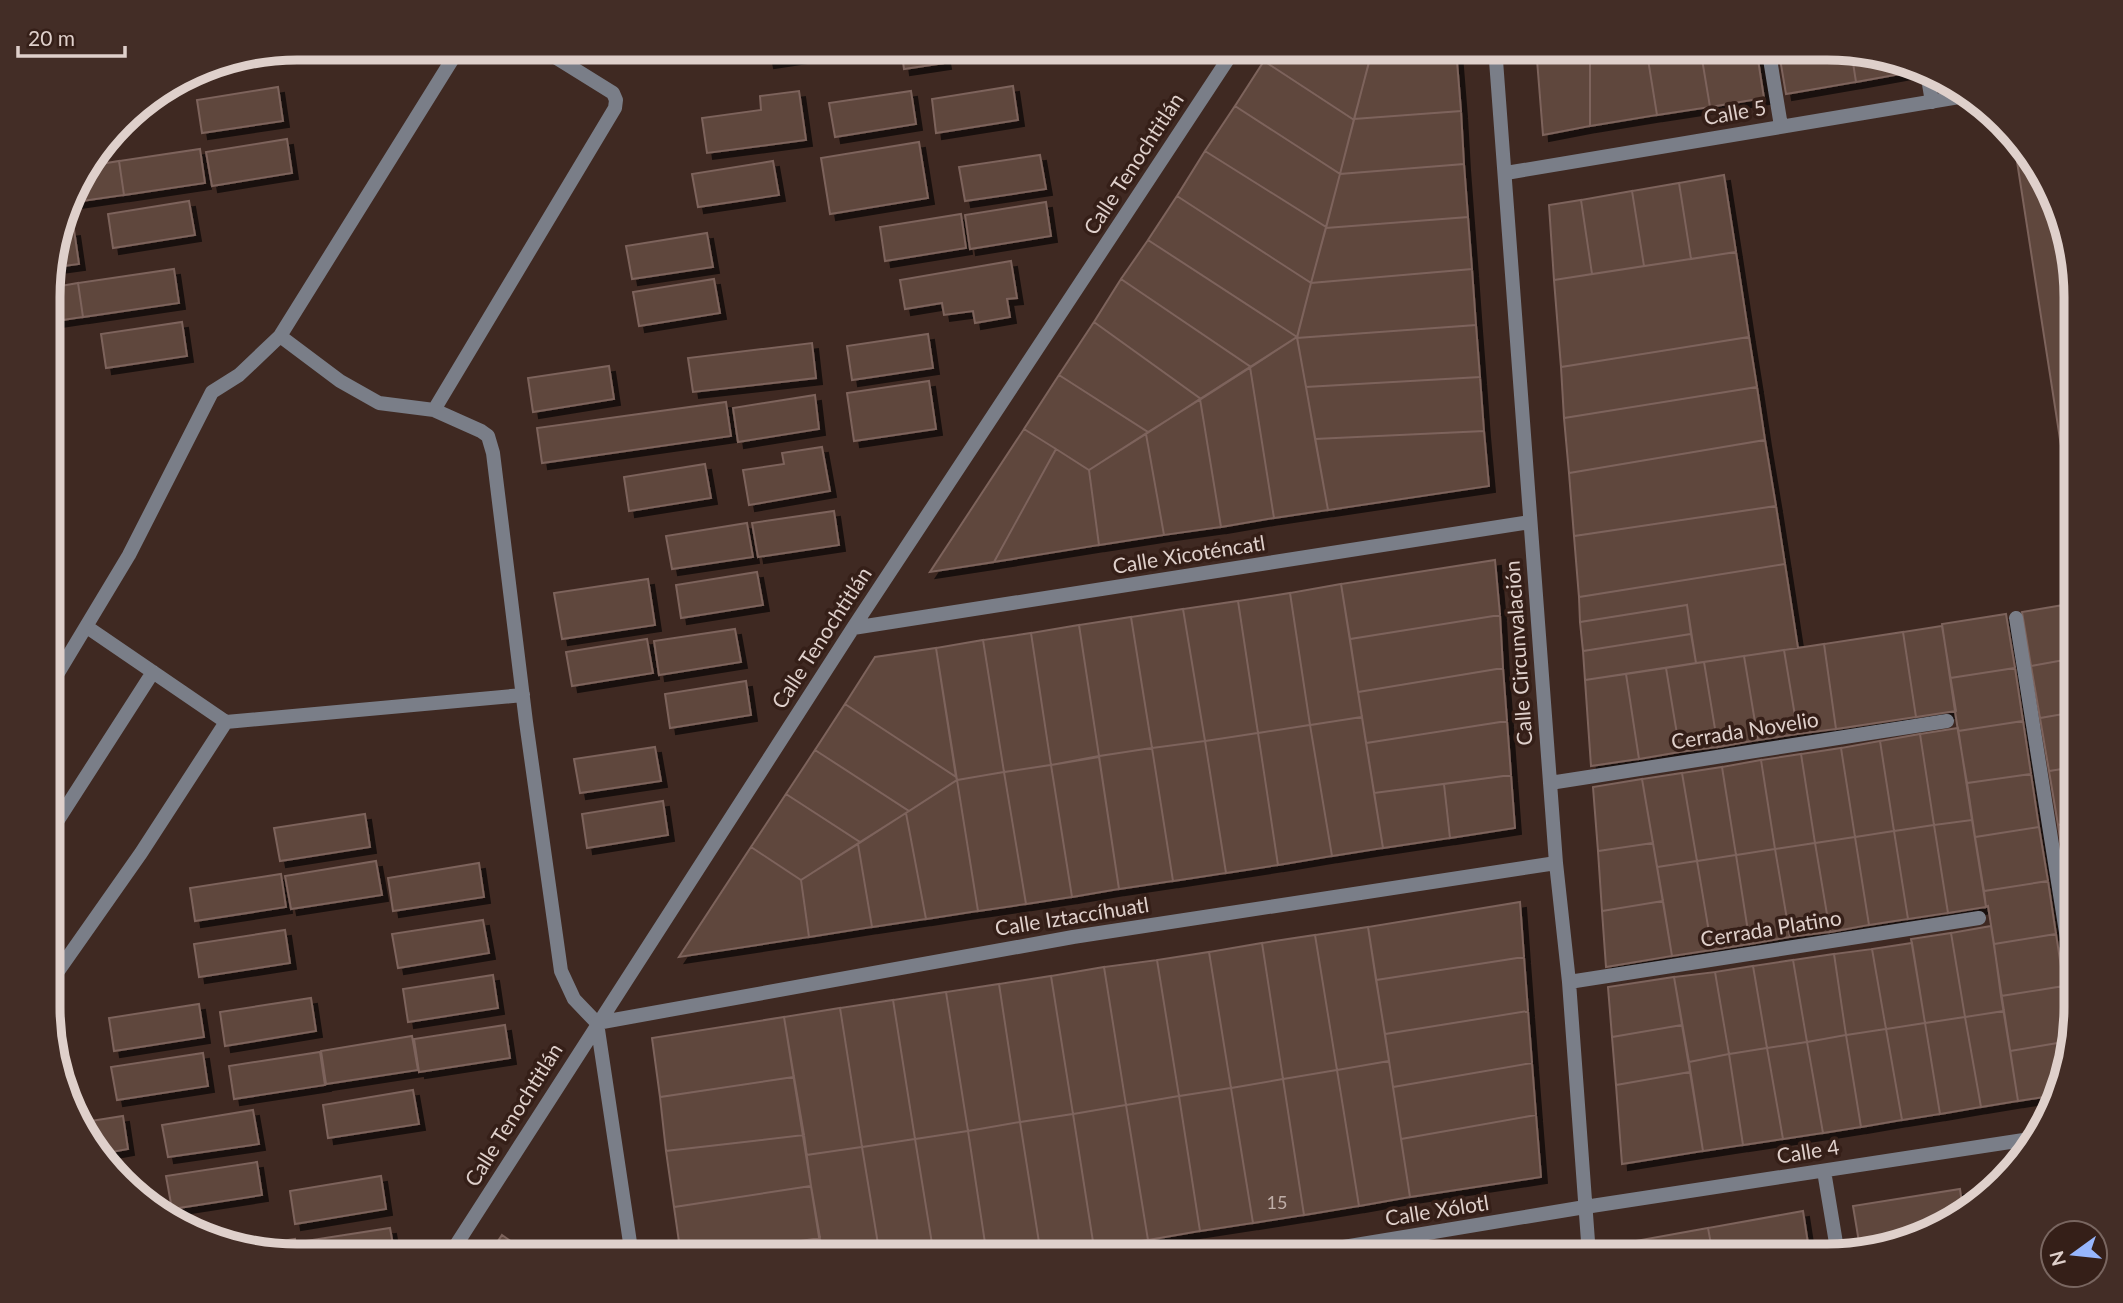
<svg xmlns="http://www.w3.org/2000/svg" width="2123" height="1303" font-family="Lato,sans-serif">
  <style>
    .building { fill: #5e463e; stroke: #7d635b; stroke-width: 2; filter: url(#shadow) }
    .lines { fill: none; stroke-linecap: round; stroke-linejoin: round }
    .service { stroke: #7a7e88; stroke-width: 14 }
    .minor { stroke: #7a7e88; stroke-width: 14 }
    .labels { text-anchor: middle; stroke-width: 7; stroke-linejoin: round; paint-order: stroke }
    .number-label { font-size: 18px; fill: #bfaea8 }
    .street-label { font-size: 21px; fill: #dfd0cb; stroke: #351f18 }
    .rim { fill: none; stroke: #dfd0cb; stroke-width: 9 }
  </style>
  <defs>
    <filter id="shadow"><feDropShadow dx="6" dy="6" stdDeviation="0" flood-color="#0009"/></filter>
  </defs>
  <rect width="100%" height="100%" fill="#3f2922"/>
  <!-- building -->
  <path class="building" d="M765,47H848L849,50L768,62Z
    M901,47H942L945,63L904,69Z
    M1273,47H1361L1371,54L1354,120L1264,61Z
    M1373,47H1456V49L1371,55Z
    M1536,47H1590V126L1543,135Z
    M1590,47H1646L1657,115L1590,126Z
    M1646,47H1700L1710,107L1657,115Z
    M1700,47H1756L1764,98L1710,107Z
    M1778,47H1827L1851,50L1856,82L1786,94Z
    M1456,49L1461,111L1354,119L1371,55Z
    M1851,50L1892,56L1916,67L1917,71L1856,82Z
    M1264,61L1354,120L1340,174L1235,106Z
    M1013,86L1018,120L936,133L932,99Z
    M278,87L283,121L202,133L197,100Z
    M799,91L806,140L707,153L702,118L761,110L760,96Z
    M911,91L916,124L835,137L829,103Z
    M1235,106L1340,174L1326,227L1205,151Z
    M1461,111L1464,164L1340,174L1354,119Z
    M287,139L292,173L212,186L206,152Z
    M919,142L928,198L830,214L821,158Z
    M2014,142L2042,171L2075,280V536Z
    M200,149L205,183L124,195L119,161Z
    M1205,151L1326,227L1311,283L1177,196Z
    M1040,155L1046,189L965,201L959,167Z
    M119,161L124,195L68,203L73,186L89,166Z
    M773,161L779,195L698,207L692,174Z
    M1464,164L1468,217L1326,228L1340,174Z
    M1724,175L1736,252L1691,259L1679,183Z
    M1679,183L1691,259L1644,266L1632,191Z
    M1632,191L1644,266L1592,274L1581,200Z
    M1177,196L1311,283L1297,337L1148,240Z
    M1581,200L1592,274L1554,280L1549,205Z
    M189,201L195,235L113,248L108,214Z
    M1046,202L1051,236L970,249L965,215Z
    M961,214L966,248L885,261L880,227Z
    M1468,217L1472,269L1311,283L1326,228Z
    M74,230L79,264L49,268L59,232Z
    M707,233L713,267L632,279L626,246Z
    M1148,240L1297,337L1251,367L1121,279Z
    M1736,252L1749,337L1561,367L1554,280Z
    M1011,261L1017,298L1007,299L1010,317L975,323L973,311L944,315L942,303L905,309L900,280Z
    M174,269L179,303L83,317L78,283Z
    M1472,269L1476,325L1297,338L1311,283Z
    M714,279L720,313L639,326L633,292Z
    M1121,279L1251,367L1201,399L1094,322Z
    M78,283L83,317L49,322V288Z
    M182,322L187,356L106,368L101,334Z
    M1094,322L1201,399L1148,432L1059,375Z
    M1476,325L1480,377L1306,387L1297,338Z
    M928,334L933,368L852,380L847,346Z
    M1297,337L1328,510L1274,518L1250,367Z
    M1749,337L1757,387L1564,418L1561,367Z
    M812,343L816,378L693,392L688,358Z
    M609,366L614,399L533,412L528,378Z
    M1250,367L1274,518L1221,527L1200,399Z
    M1059,375L1148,432L1089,470L1056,449L1024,429Z
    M1480,377L1484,431L1315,439L1306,387Z
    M929,381L936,429L854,441L847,393Z
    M1757,387L1765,440L1569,473L1564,418Z
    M815,395L819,429L738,442L733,408Z
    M1200,399L1221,527L1164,535L1146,434Z
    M726,402L731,436L542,463L537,428Z
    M1024,429L1056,449L994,562L930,572Z
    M1484,431L1489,486L1328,510L1315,439Z
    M1146,434L1164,535L1099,545L1089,470Z
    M1765,440L1776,506L1574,536L1569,473Z
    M822,447L830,491L749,505L743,470L784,464L782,453Z
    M1056,449L1089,470L1099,545L994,562Z
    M705,464L711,498L629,511L624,477Z
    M1776,506L1785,564L1579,597L1574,536Z
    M834,511L839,545L758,557L752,523Z
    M747,523L753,557L672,569L666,536Z
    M1495,560L1500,615L1350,639L1341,584Z
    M1785,564L1798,648L1696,663L1687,605L1580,622L1579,597Z
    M757,572L763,605L681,618L676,585Z
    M648,579L655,625L562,639L554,593Z
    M1341,584L1362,717L1310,725L1290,593Z
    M1290,593L1310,725L1258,733L1238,601Z
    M1238,601L1258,733L1205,741L1183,609Z
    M2075,603V658L2031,666L2022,612Z
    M1687,605L1691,634L1583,651L1580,622Z
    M1183,609L1205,741L1152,748L1131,617Z
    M2006,614L2015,668L1950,678L1942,624Z
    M1500,615L1503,668L1358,692L1350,639Z
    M1131,617L1152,748L1099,756L1079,625Z
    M1079,625L1099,756L1051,765L1031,633Z
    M1942,626L1956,711L1916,717L1903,632Z
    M735,629L741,662L659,675L654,641Z
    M1903,632L1916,717L1836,729L1824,644Z
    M1031,633L1051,765L1004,772L983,640Z
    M1691,634L1696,663L1585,680L1583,651Z
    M647,639L653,673L572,686L566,652Z
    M983,640L1004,772L957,780L936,648Z
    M1824,644L1836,729L1798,734L1784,650Z
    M936,648L956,777L845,704L875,657Z
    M1784,650L1798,734L1758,740L1744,656Z
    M1744,656L1758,740L1718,747L1704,662Z
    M2075,658V712L2040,718L2031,666Z
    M1704,662L1718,747L1680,752L1666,668Z
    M1503,668L1507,721L1366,743L1358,692Z
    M1666,668L1680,752L1639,759L1626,674Z
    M2015,668L2023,721L1958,731L1950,678Z
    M1626,674L1639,759L1591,766L1585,680Z
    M746,681L751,715L670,728L665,694Z
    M845,704L956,777L957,780L909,811L815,750Z
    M2075,712V767L2049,771L2040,718Z
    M1362,717L1383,848L1332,856L1310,725Z
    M1507,721L1511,775L1374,793L1366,743Z
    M2023,721L2031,774L1967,783L1958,731Z
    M1310,725L1332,856L1278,865L1258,733Z
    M1958,728L1972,820L1934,825L1920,734Z
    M1258,733L1278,865L1226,873L1205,741Z
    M1920,734L1934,825L1894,831L1880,741Z
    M1205,741L1226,873L1173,881L1152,748Z
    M1880,741L1894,831L1855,837L1841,748Z
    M655,747L661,781L580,793L574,759Z
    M1152,748L1173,881L1119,889L1099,756Z
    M1841,748L1855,837L1815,843L1801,754Z
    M815,750L909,811L860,842L786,794Z
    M1801,754L1815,843L1775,849L1761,760Z
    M1099,757L1119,889L1072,897L1051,765Z
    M1761,760L1775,849L1736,855L1722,767Z
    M1051,765L1072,897L1026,904L1004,772Z
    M1722,767L1736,855L1697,861L1682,773Z
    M2075,767V822L2058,825L2049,771Z
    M1004,772L1026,904L978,911L957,780Z
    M1682,773L1697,861L1657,867L1642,779Z
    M2031,774L2039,827L1975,837L1967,783Z
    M1511,775L1515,828L1450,838L1444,784Z
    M1642,779L1653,843L1598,851L1593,787Z
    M957,780L978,911L926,919L906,813Z
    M1444,784L1450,838L1383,848L1374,793Z
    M786,794L860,842L801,880L751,847Z
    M663,801L668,835L587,848L582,814Z
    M906,813L926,919L872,927L858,844Z
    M365,814L370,847L280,861L274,828Z
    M1972,820L1986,907L1948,913L1934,825Z
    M2075,822V877L2066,878L2058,825Z
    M1934,825L1948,913L1908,919L1894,831Z
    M2039,827L2048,881L1984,891L1975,837Z
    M1894,831L1908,919L1869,925L1855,837Z
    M1855,837L1869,925L1830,932L1815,843Z
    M1653,843L1663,901L1602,911L1598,851Z
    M1815,843L1830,932L1790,937L1775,849Z
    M858,844L872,927L809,937L801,880Z
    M751,847L801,880L809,937L679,957Z
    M1775,849L1790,937L1750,944L1736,855Z
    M1736,855L1750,944L1712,950L1697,861Z
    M376,861L382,895L291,909L285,876Z
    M1697,861L1712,950L1672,956L1657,867Z
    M479,863L484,897L393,911L388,878Z
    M281,874L286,907L195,921L190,888Z
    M2075,877V929L2066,878Z
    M2048,881L2056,934L1994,944L1988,906L1986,907L1984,891Z
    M1663,901L1672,956L1606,967L1602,911Z
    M1520,902L1524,957L1376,980L1368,927Z
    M483,920L489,953L398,968L392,934Z
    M1991,926L2004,1011L1965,1017L1951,933Z
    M1368,927L1389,1061L1337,1070L1315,935Z
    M285,930L290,963L199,977L194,944Z
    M1951,933L1965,1017L1925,1023L1911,939Z
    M2056,934L2064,986L2001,996L1994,944Z
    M1315,935L1337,1070L1283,1079L1262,943Z
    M1262,943L1283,1079L1231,1088L1209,952Z
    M1912,943L1925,1023L1886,1029L1872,949Z
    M1872,949L1886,1029L1846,1035L1834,954Z
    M1209,952L1231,1088L1179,1096L1157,960Z
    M1834,954L1846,1035L1807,1042L1793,960Z
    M1524,957L1528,1011L1385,1034L1376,980Z
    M1157,960L1179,1096L1126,1105L1104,967Z
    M1793,960L1807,1042L1767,1048L1753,966Z
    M1753,966L1767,1048L1729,1054L1715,972Z
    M1104,967L1126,1105L1073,1114L1051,976Z
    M1715,972L1729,1054L1689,1062L1674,977Z
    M493,975L498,1008L408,1022L403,989Z
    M1051,976L1073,1114L1020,1122L999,984Z
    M1674,977L1682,1025L1612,1037L1608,987Z
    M999,984L1020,1122L968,1131L946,992Z
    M2064,986L2072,1033L2069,1041L2010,1051L2001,996Z
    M946,992L968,1131L915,1139L893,1000Z
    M311,998L316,1031L225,1046L220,1012Z
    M893,1000L915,1139L862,1147L840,1008Z
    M199,1004L204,1037L114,1051L109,1018Z
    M840,1008L862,1147L806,1155L784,1017Z
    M1528,1011L1532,1063L1393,1087L1385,1034Z
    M2004,1011L2018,1101L1981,1107L1965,1017Z
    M784,1017L794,1077L660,1097L652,1038Z
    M1965,1017L1981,1107L1940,1114L1925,1023Z
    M1925,1023L1940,1114L1902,1120L1886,1029Z
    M505,1025L510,1058L419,1072L414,1039Z
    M1682,1025L1690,1072L1616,1085L1612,1037Z
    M1886,1029L1902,1120L1861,1127L1846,1035Z
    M1846,1035L1861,1127L1823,1133L1807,1042Z
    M412,1036L418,1070L326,1084L321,1051Z
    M2069,1041L2050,1096L2018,1101L2010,1051Z
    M1807,1042L1823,1133L1783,1139L1767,1048Z
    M1767,1048L1783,1139L1743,1145L1729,1054Z
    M320,1052L325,1085L234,1099L229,1066Z
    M203,1053L208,1086L117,1100L111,1067Z
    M1729,1054L1743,1145L1703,1151L1689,1062Z
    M1389,1061L1410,1197L1359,1206L1337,1070Z
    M1532,1063L1536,1115L1401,1139L1393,1087Z
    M1337,1070L1359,1206L1304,1215L1283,1079Z
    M1690,1072L1703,1151L1622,1164L1616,1085Z
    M794,1077L804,1135L666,1151L660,1097Z
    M1283,1079L1304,1215L1253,1223L1231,1088Z
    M1231,1088L1253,1223L1200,1231L1179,1096Z
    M413,1090L419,1124L328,1138L323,1105Z
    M1179,1096L1200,1231L1148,1240L1126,1105Z
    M1126,1105L1148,1240L1094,1248L1073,1114Z
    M253,1110L259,1144L168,1157L162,1125Z
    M1073,1114L1094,1248L1041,1255L1020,1122Z
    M1536,1115L1541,1177L1410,1197L1401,1139Z
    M123,1116L128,1149L101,1154L81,1132L78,1123Z
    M1020,1122L1041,1255L987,1256L968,1131Z
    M968,1131L987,1256H934L915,1139Z
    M804,1135L811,1186L674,1207L666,1151Z
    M915,1139L934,1256H880L862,1147Z
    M862,1147L880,1256H822L806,1155Z
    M257,1162L262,1195L172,1209L166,1176Z
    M381,1176L386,1209L295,1224L290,1191Z
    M811,1186L820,1238L707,1256H681L674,1207Z
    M1960,1189L1963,1211L1951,1223L1912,1234L1859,1242L1853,1206Z
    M1803,1211L1809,1250L1780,1255H1713L1708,1228Z
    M390,1228L395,1256H301L299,1242Z
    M1708,1228L1713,1255H1631L1630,1242Z
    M1912,1234L1860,1250L1859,1242Z
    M502,1235L532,1256H488Z
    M820,1238L822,1256H707Z
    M295,1239L298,1256L238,1248Z"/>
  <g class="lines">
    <!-- service -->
    <path class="service" d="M280,336L340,381L379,403L434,410L481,431L488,436L493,453L526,722L561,971L574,999L597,1023
      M434,410L615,108L616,100L613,93L539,47
      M87,627L226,722L523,695
      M49,688L129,555L212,392L239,375L280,336L460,47
      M49,834L153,672
      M49,984L141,853L226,722
      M2019,1141L2022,1156"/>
    <!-- minor -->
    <path class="minor" d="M1495,47L1556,863L1569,982L1589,1255
      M1768,47L1781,126
      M1927,72L1932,102
      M1506,173L1971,95
      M2016,618L2075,989
      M853,628L1530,522
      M1550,783L1947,721
      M1569,982L1979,918
      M597,1023L1073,937L1556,863
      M597,1023L632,1256
      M1824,1171L1838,1255
      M1295,1255L1585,1207L2036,1138
      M449,1256L853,628L1236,47"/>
  </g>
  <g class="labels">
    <!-- number labels -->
    <g class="number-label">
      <text x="1277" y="1209">15</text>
    </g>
    <!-- street labels -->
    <g class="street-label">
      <text transform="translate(1735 113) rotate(-10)" y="7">Calle 5</text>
      <text transform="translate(1134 164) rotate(-57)" y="7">Calle Tenochtitlán</text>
      <text transform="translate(1189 555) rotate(-9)" y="7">Calle Xicoténcatl</text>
      <text transform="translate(822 638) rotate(-57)" y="7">Calle Tenochtitlán</text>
      <text transform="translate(1519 653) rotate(-94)" y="7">Calle Circunvalación</text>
      <text transform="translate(1745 731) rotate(-9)" y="7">Cerrada Novelio</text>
      <text transform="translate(1072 917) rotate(-9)" y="7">Calle Iztaccíhuatl</text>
      <text transform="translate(1771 929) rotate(-9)" y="7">Cerrada Platino</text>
      <text transform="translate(514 1115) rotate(-58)" y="7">Calle Tenochtitlán</text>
      <text transform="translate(1808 1152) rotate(-9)" y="7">Calle 4</text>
      <text transform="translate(1437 1211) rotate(-9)" y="7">Calle Xólotl</text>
    </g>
  </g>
  <!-- crop -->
  <path d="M0 0H2123V1303H0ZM297 60H1827A237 237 0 0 1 2064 297V1007A237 237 0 0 1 1827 1244H297A237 237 0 0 1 60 1007V297A237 237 0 0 1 297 60Z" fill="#432d26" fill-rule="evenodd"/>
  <path class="rim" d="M297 60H1827A237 237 0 0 1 2064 297V1007A237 237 0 0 1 1827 1244H297A237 237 0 0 1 60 1007V297A237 237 0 0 1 297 60Z"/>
  <!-- north arrow -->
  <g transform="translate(2074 1254) rotate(255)"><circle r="33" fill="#351f18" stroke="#796660" stroke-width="2"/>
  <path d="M0-5L12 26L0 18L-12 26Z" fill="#97b6fd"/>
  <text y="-10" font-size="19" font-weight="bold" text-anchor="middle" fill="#dfd0cb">N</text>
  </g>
  <!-- scale -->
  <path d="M18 46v10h107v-10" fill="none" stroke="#dfd0cb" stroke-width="3.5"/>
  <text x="28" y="46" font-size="21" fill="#dfd0cb" stroke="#351f18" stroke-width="5" paint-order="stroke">20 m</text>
</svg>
